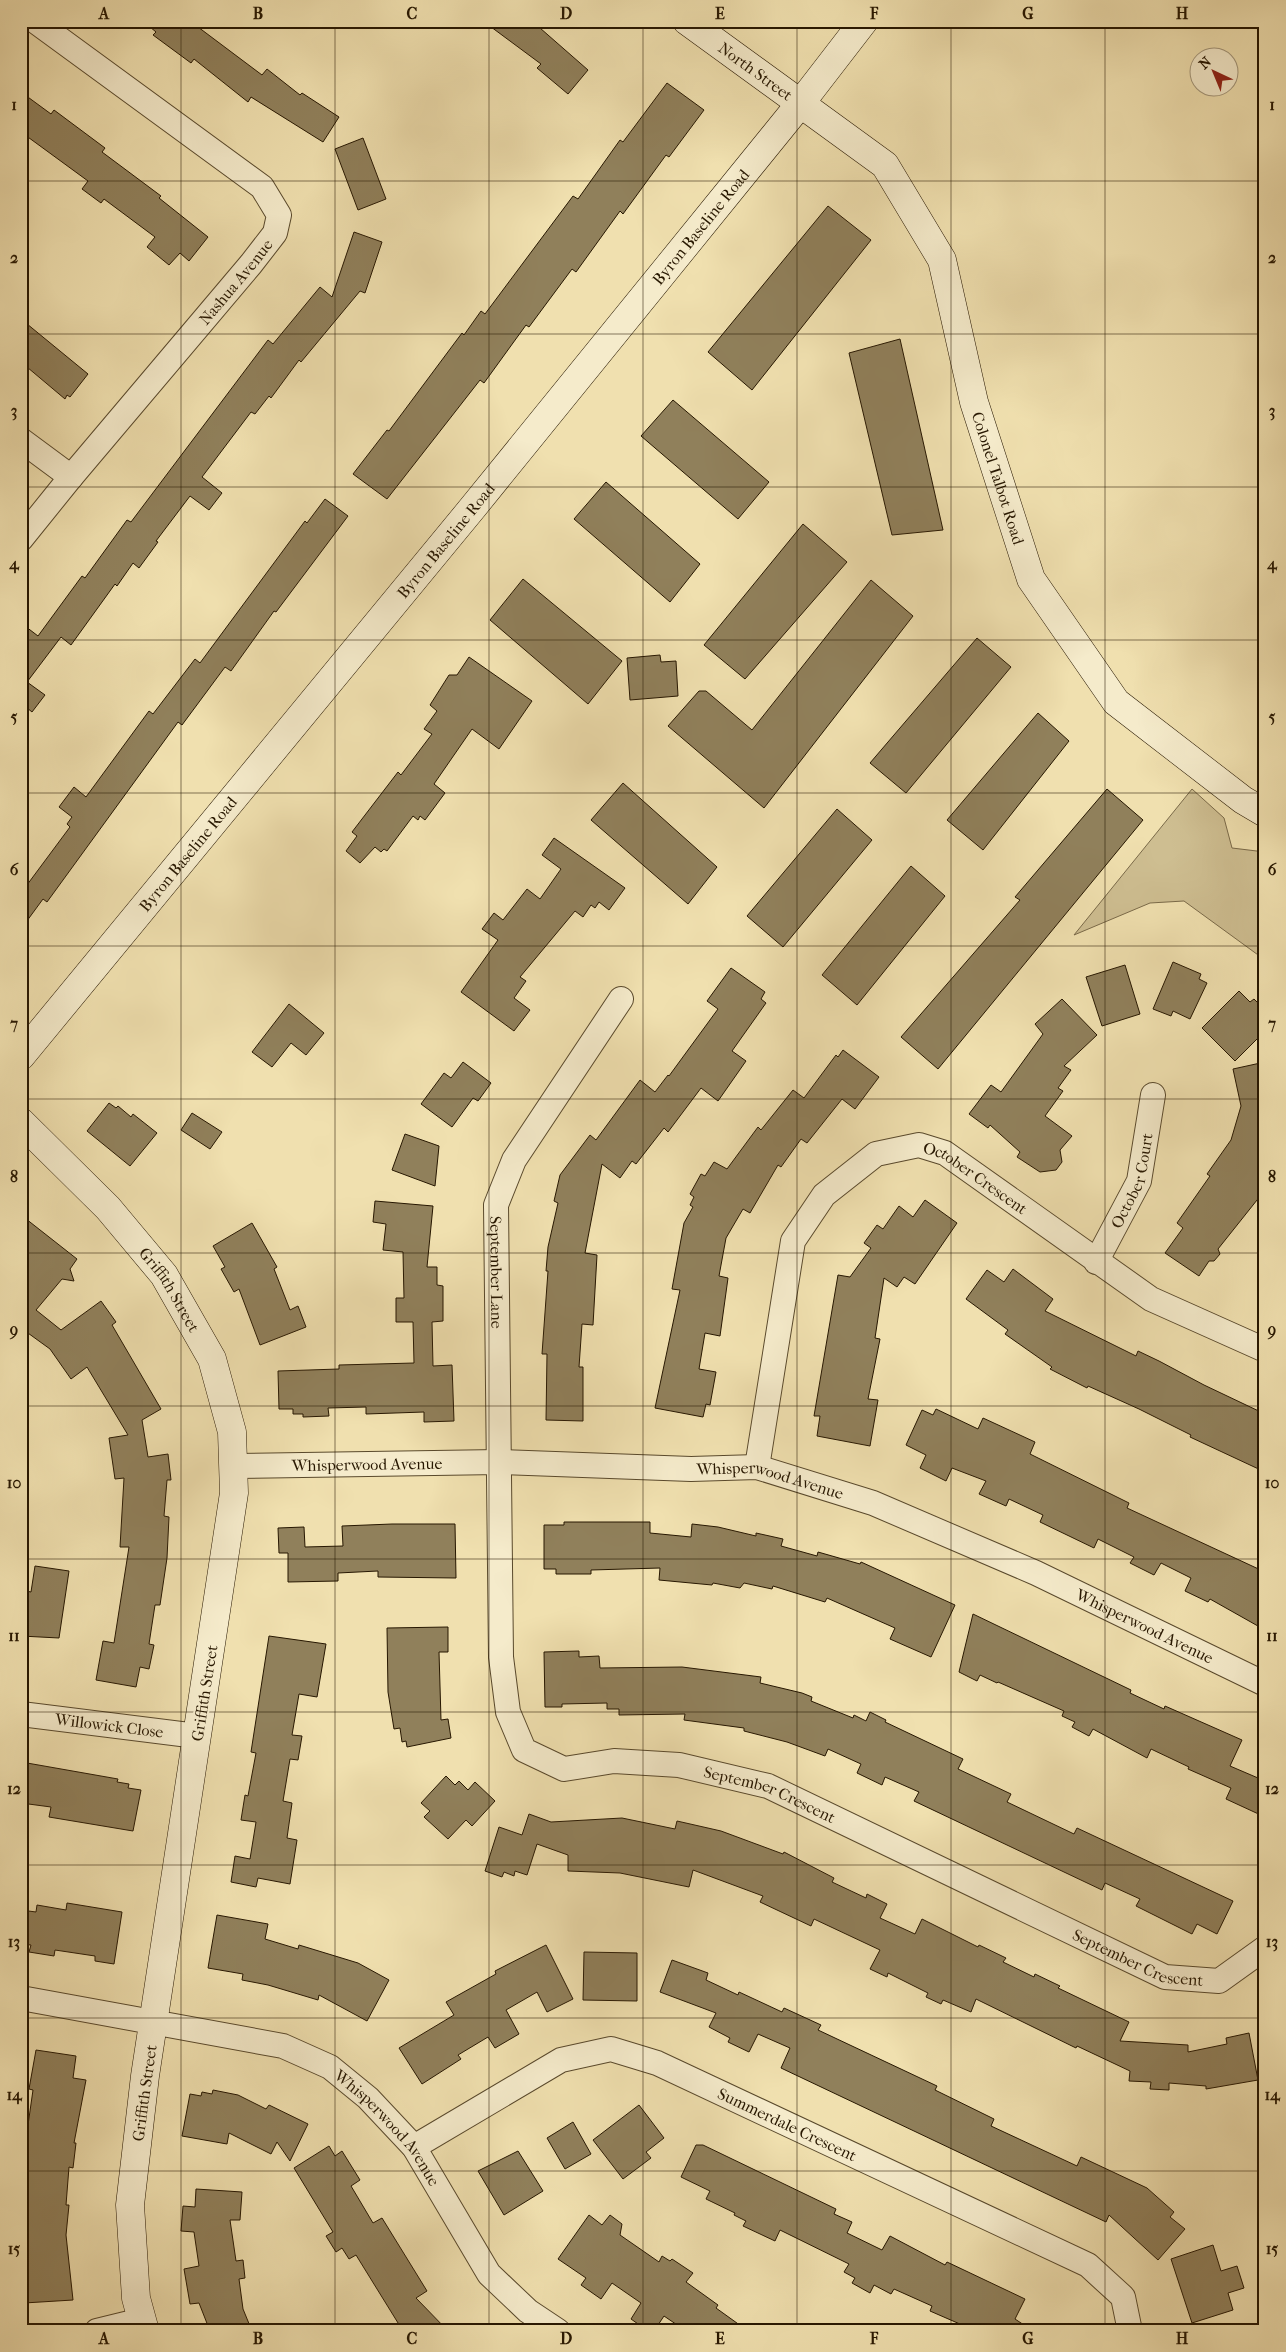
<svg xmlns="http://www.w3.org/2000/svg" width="1286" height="2352" font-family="'IM FELL French Canon',serif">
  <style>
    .green { fill: #cebe91; stroke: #7a6a49 }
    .building { fill: #90805b; stroke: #271701 }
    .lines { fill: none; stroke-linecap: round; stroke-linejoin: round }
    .street-casing { stroke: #59492c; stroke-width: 26 }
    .secondary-casing { stroke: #271701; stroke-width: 29 }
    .street { stroke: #f5ebcb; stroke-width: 24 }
    .secondary { stroke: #f5ebcb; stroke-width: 28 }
    .grid { fill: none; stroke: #271701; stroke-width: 1; stroke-opacity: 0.55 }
    .labels { text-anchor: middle; stroke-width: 4; stroke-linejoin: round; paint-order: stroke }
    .street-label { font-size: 16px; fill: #271701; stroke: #f5ebcb }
    .neatline { fill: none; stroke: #271701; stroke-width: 2 }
    .grid-label { font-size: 16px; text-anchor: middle; font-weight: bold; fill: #271701 }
  </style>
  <rect width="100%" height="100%" fill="#f0e0af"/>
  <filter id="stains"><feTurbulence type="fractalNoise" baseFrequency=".004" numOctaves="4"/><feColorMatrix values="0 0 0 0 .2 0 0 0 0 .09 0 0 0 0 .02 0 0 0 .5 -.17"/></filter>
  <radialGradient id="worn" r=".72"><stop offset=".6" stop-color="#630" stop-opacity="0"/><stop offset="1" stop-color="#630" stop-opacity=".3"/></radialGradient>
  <!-- green -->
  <path class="green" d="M1192,789L1224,818L1232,848L1265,852V960L1184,901L1150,903L1074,935Z"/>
  <!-- building -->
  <path class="building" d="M143,21H190L262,75L267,69L300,95L302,93L339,117L323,142L251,97L248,102L194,59L191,63L153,35L156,32Z
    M483,21H532L588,70L568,94L537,68L541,64Z
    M667,83L704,110L669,157L666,155L623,214L620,211L576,272L572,269L529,327L526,325L484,383L480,380L387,499L353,474L387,430L389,431L462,333L464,335L481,311L485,314L573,196L578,199L620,140L623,142Z
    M21,92L51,114L54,110L105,148L102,152L161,196L159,198L208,237L189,261L180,253L169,265L147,247L155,237L104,199L101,203L82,189L88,181L21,132Z
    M363,138L386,199L358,210L335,149Z
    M828,206L871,240L752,390L708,352Z
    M354,232L382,242L365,293L360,291L301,362L299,360L271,398L269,396L255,414L251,412L202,477L222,493L209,510L190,496L156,541L158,542L139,568L133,563L117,586L115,584L71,645L61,637L27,682L45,695L32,712L21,703V623L38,636L82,576L85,578L127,520L131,522L268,340L273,344L320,287L332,297Z
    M21,319L88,374L70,397L67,395L65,399L21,362Z
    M900,339L943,530L892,535L849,353Z
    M673,400L769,482L738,519L641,436Z
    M606,482L700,564L670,602L574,519Z
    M325,499L348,516L276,612L274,611L231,671L225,667L182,725L178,722L47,902L43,899L21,929V893L70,827L67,824L72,817L59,807L74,787L86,797L149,711L153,714L195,659L200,663L305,521L307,523Z
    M803,524L847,562L745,679L704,645Z
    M523,579L622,661L588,704L490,620Z
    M871,580L913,616L764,808L668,726L699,691H706L752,730Z
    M977,638L1011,667L906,793L870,763Z
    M660,655L661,662L676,661L678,696L630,700L627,658Z
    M469,657L532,701L499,749L472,729L434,784L445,793L425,820L420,816L418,820L413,816L387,851L384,849L381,852L375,847L360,863L346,851L357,836L352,832L398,772L401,775L432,734L424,729L437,711L430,705L449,675H457Z
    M1038,713L1069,741L983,850L947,820Z
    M623,783L717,867L688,904L591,820Z
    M1107,789L1143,820L938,1069L901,1037L1020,900L1015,897Z
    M837,809L872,840L783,947L747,916Z
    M554,838L625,888L609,910L599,902L595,908L591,905L583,917L575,911L520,977L526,981L514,998L530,1010L514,1031L461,992L498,940L482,929L494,913L503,920L527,889L540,899L561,869L542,855Z
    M911,866L945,896L857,1005L822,975Z
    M1173,962L1201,974L1199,979L1207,983L1190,1019L1173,1011L1171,1016L1153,1009Z
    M1125,965L1140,1014L1102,1026L1086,977Z
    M731,968L765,992L761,999L766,1003L732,1051L746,1061L718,1101L701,1088L668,1132L664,1128L636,1164L632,1161L620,1178L602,1164L585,1253L597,1255L593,1325L582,1324L579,1367H583V1421L546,1420L547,1354H542L548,1271H546L548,1247L558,1203L554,1201L560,1175L590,1135L596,1140L640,1080L655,1092L668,1075L669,1076L718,1009L707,1001Z
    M1239,991L1250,1002L1254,999L1265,1010V1031L1235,1061L1202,1028Z
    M1062,999L1097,1035L1064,1066L1071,1070L1058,1088L1063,1091L1045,1116L1072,1136L1060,1150L1062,1162L1056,1170L1040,1172L1017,1157L1020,1152L990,1125L988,1128L969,1114L991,1085L1001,1092L1043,1034L1035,1024Z
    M289,1004L324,1033L306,1055L291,1043L272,1067L252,1052Z
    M843,1050L879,1077L855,1109L842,1099L807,1143L801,1139L781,1167L778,1165L750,1213L743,1209L726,1238L719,1276L728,1278L720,1336L705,1333L699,1369L716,1372L710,1405L706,1404L703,1417L655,1408L680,1290L672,1289L684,1223L693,1207L690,1205L694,1197L690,1194L701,1174L705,1176L714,1162L727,1169L758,1127L761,1130L793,1090L804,1098L836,1055L838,1057Z
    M463,1062L491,1083L478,1101L473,1098L452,1127L421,1104L444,1073L451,1078Z
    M1265,1062V1190L1218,1249L1220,1254L1214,1261H1209L1199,1276L1165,1253L1183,1228L1177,1223L1210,1176L1207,1174L1231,1140L1241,1106L1233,1069Z
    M109,1103L116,1108L118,1106L131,1117L133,1114L157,1133L130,1166L87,1131Z
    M192,1113L222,1132L210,1149L181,1130Z
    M405,1134L439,1146L435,1186L392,1170Z
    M925,1200L957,1223L915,1284L904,1277L897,1287L884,1278L875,1338L880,1339L868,1399L878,1400L870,1446L817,1436L820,1416H814L838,1275L850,1277L871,1248L864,1243L877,1225L883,1229L899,1206L913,1217Z
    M375,1201L433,1206L427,1267H437V1285L443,1286V1321L432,1322L433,1366L452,1365L454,1421L424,1422V1412L366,1414V1407L328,1408L329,1416L303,1417V1414H293V1409H279L278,1371L339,1369V1365L414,1363L413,1322H396V1298H404L403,1252L383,1250L386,1224L373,1222Z
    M21,1215L77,1259L70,1269L74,1281L62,1279L36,1310L61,1330L101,1301L116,1322L112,1325L161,1409L142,1420L148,1457L168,1454L171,1480H167L164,1516L169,1517L167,1558L160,1605H155L149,1644L154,1645L149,1669L140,1667L136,1687L96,1680L103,1641L114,1643L129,1547H120L124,1478L115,1479L109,1438L128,1435L87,1367L71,1379L50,1349L21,1328Z
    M252,1223L277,1267L274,1269L290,1310L298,1306L306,1327L260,1345L239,1289L234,1292L221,1269L225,1267L213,1246Z
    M1013,1269L1053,1299L1045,1311L1136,1356L1138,1351L1159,1361L1204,1385L1265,1414V1472L1190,1437L1191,1435L1139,1409L1088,1386L1087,1388L1050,1369L1052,1367L1005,1334L1008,1330L966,1299L987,1270L1004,1282Z
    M936,1409L978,1429L983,1418L1035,1442L1030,1454L1129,1503L1127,1508L1265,1572V1630L1210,1599L1208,1602L1185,1591L1191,1578L1161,1563L1154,1575L1130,1563L1134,1557L1098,1539L1094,1548L1040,1522L1043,1515L1009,1499L1006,1506L979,1494L986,1481L952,1468L946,1481L920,1468L926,1455L906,1445L922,1410L933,1415Z
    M564,1522H650V1533L691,1537L692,1524L718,1527L756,1536V1533L783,1539L781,1546L817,1556L818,1552L860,1564L861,1562L955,1605L931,1657L890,1639L895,1628L827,1598L825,1602L773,1586L772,1589L744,1583L740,1588L713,1583L712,1585L659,1580L660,1568L591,1570V1574H556V1569H544V1525H564Z
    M392,1524H455L456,1578L378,1577V1571L338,1573V1581L288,1582V1553H279L278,1528L304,1527L305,1547L343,1546L342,1526Z
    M35,1566L69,1571L59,1638L21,1636V1590L31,1592Z
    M973,1614L1131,1690L1130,1693L1164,1709L1165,1706L1242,1740L1230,1766L1265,1781V1817L1226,1799L1231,1788L1188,1769L1189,1767L1151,1749L1147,1758L1093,1729L1089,1736L1072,1727L1075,1722L1062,1716L1064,1711L998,1682L997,1683L980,1675L977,1681L959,1672Z
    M448,1627V1652H439L441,1720L448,1719L451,1738L407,1747L406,1741L402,1742L400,1728L394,1729L388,1692L387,1628Z
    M269,1636L326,1644L317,1697L299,1694L292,1735L302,1736L298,1760L290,1759L283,1801L292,1803L287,1838L297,1840L290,1884L258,1878L256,1887L231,1882L235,1856L250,1859L256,1822L241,1820L245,1795L248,1796L256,1753L251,1752Z
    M579,1651V1657L599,1656L600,1668L682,1667L761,1677L760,1683L802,1693L812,1697L811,1701L853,1718L854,1715L866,1721L870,1712L886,1720L885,1722L963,1759L958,1769L1011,1794L1007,1802L1074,1834L1077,1828L1233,1901L1217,1934L1197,1924L1192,1934L1136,1906L1140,1899L1105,1883L1102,1890L914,1801L919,1792L885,1777L882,1785L857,1773L861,1764L828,1749L825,1756L787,1742L744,1731V1728L684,1720L685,1714L619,1715V1709H607V1703L562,1704V1707H545L544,1652Z
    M27,1763L118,1779L117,1782L129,1784L128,1788L141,1790L133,1831L49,1817L51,1807L21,1803Z
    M446,1776L455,1785L459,1781L468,1790L475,1782L495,1801L472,1826L466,1820L448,1839L424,1817L430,1811L421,1803Z
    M529,1814L551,1822L622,1818L675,1829L677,1821L721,1831L783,1854L784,1852L834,1878L832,1882L866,1898L867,1894L887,1904L880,1918L915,1934L922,1919L978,1947L979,1945L1006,1958L1003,1962L1034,1977L1035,1974L1060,1986L1058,1988L1129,2022L1120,2041L1188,2045V2052L1227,2044L1226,2038L1249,2033L1258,2080L1206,2089V2086L1169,2083V2090L1150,2089L1151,2082L1129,2081L1130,2071L1077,2046L1076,2048L976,1999L971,2012L943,2000L941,2004L926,1997L928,1993L888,1973L887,1977L870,1969L880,1950L814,1919L811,1926L760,1902L763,1896L693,1870L689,1887L620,1873L568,1871V1855L537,1844L527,1875L515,1871L514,1876L504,1872L502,1877L485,1871L499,1827L522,1835Z
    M67,1903L122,1912L114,1964L95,1961V1956L55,1950L54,1956L29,1952L31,1945L21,1944V1910L36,1912L37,1905L66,1910Z
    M217,1915L268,1924L265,1939L298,1949L299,1945L358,1963L389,1980L367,2021L319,1995L318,2000L268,1985L242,1980L243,1974L208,1968Z
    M546,1945L573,1999L547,2012L537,1992L506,2010L519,2034L495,2048L488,2037L458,2055L461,2059L422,2084L399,2048L454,2015L446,2002L496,1974L495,1971Z
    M584,1952L637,1953V2001L583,2000Z
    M672,1960L708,1973L706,1980L738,1995L739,1992L782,2012L784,2008L821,2025L818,2030L937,2086L935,2090L994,2119L991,2126L1077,2166L1081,2157L1147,2188L1174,2212L1170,2217L1185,2229L1158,2260L1109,2215L1106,2222L781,2068L790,2048L758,2034L749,2052L728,2042L730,2038L709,2027L716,2013L660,1992Z
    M36,2050L76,2056L73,2078L86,2080L74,2143H76L73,2168L69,2167L66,2205H69L66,2235L73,2300L24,2303L21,2270V2174L33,2090L29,2089Z
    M213,2090L238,2095L266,2109L269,2105L308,2124L290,2161L277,2142L271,2154L229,2133L227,2144L182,2136L190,2094L201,2096L202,2092L212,2094Z
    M639,2105L664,2138L646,2152L651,2158L623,2179L593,2140Z
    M573,2122L591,2154L565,2169L547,2138Z
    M696,2145H703L836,2209L834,2214L852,2222L847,2233L882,2250L890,2236L945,2265L947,2262L1025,2299L1015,2319L1033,2331H976L930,2311L932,2306L894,2289L891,2294L874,2285L870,2293L852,2283L855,2278L844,2272L849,2264L780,2230L775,2241L743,2226L746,2221L734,2215L735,2213L706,2199L710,2191L681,2177Z
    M329,2146L335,2156L342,2151L360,2180L351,2186L373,2223L382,2218L427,2291L416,2298L448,2331H403L356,2255L349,2259L342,2248L336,2252L326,2236L333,2232L294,2168Z
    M518,2151L543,2191L504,2215L478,2171Z
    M196,2189L242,2192L240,2220H230L236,2261L243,2260L245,2278L239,2279L243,2309L252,2331H210L199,2303L190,2304L184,2269L199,2266L194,2232L181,2231L183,2206L195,2207Z
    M589,2215L602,2225L610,2215L622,2224L620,2235L659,2262L662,2256L670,2261L672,2259L693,2273L686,2282L718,2305L716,2308L748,2331H686L664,2316L654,2331H648L631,2319L641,2303L612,2283L601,2299L581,2285L586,2278L558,2259Z
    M1213,2245L1221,2271L1237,2266L1244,2288L1228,2293L1233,2310L1192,2323L1171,2259Z"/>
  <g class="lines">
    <!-- street casing -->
    <g class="street-casing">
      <g id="street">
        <path d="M21,440L71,477"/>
        <path id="s1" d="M21,539L71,477L251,264L275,233L279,215L262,187L35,21"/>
        <path id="s2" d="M621,999L514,1160L496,1205L501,1657L508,1712L524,1750L564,1769L614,1761L679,1765L768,1786L1165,1977L1219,1981L1265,1948"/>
        <path id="s3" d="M1096,1262L1139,1181L1153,1095"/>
        <path id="s4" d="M233,1466L499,1462L691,1469L757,1467L873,1503L1036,1573L1265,1684"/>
        <path id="s5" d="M757,1467L793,1241L824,1195L876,1154L919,1145L945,1153L1151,1299L1265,1350"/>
        <path id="s6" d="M21,1714L197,1736"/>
        <path id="s7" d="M21,1998L283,2046L330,2067L368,2098L414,2147L489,2274L528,2311L558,2331"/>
        <path id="s8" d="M414,2147L561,2060L611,2049L657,2063L1088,2265L1123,2297L1130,2331"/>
        <path d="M97,2331L142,2320"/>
      </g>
    </g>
    <!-- secondary casing -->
    <g class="secondary-casing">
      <g id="secondary">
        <path id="s9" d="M687,21L885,165L942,260L974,402L1031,579L1116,702L1243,800L1265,813"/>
        <path id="s10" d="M21,1056L474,506L800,104L864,21"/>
        <path id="s11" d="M21,1122L108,1208L164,1275L212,1359L232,1432L234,1493L145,2076L130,2205L136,2298L145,2331"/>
      </g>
    </g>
    <!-- street -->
    <use href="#street" class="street"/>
    <!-- secondary -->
    <use href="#secondary" class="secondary"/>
  </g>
  <!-- grid -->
  <path class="grid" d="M181,21V2331M335,21V2331M489,21V2331M643,21V2331M797,21V2331M951,21V2331M1105,21V2331M21,181H1265M21,334H1265M21,487H1265M21,640H1265M21,793H1265M21,946H1265M21,1099H1265M21,1253H1265M21,1406H1265M21,1559H1265M21,1712H1265M21,1865H1265M21,2018H1265M21,2171H1265"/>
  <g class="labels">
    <!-- street labels -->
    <g class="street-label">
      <text dy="6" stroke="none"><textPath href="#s9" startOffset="85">North Street</textPath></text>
      <text dy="6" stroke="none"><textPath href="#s10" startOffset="1072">Byron Baseline Road</textPath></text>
      <text dy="6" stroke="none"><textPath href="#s1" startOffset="335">Nashua Avenue</textPath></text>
      <text dy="6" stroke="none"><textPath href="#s9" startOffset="581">Colonel Talbot Road</textPath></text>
      <text dy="6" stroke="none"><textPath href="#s10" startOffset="668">Byron Baseline Road</textPath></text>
      <text dy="6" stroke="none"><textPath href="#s10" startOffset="262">Byron Baseline Road</textPath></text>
      <text dy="6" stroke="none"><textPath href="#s5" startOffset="460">October Crescent</textPath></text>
      <text dy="6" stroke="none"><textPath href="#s3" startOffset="90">October Court</textPath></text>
      <text dy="6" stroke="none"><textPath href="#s2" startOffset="309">September Lane</textPath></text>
      <text dy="6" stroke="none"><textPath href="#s11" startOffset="225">Griffith Street</textPath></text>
      <text dy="6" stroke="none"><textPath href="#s4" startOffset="134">Whisperwood Avenue</textPath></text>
      <text dy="6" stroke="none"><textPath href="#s4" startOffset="539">Whisperwood Avenue</textPath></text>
      <text dy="6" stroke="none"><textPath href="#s4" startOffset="944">Whisperwood Avenue</textPath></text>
      <text transform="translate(204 1693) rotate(-81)" y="6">Griffith Street</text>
      <text dy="6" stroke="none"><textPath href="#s6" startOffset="89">Willowick Close</textPath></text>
      <text dy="6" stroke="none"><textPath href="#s2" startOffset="1046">September Crescent</textPath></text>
      <text dy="6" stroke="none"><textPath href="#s2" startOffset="1451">September Crescent</textPath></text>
      <text transform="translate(144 2093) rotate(-82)" y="6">Griffith Street</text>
      <text dy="6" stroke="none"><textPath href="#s8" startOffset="414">Summerdale Crescent</textPath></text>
      <text dy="6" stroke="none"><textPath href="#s7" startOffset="402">Whisperwood Avenue</textPath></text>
    </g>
  </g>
  <!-- margin -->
  <rect width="1286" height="2352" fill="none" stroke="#f0e0af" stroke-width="55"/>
  <!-- north arrow -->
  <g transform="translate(1214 72) rotate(316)"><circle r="24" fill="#f5ebcb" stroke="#a3967a"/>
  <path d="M0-4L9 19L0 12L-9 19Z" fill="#8f2418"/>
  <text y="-8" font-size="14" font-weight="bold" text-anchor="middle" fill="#271701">N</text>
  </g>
  <rect x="28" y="28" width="1230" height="2296" class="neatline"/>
  <g class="grid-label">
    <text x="104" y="19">A</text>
    <text x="258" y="19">B</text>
    <text x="412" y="19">C</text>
    <text x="566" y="19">D</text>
    <text x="720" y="19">E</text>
    <text x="874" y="19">F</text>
    <text x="1028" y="19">G</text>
    <text x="1182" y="19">H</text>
    <text x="14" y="110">1</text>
    <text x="1272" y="110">1</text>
    <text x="14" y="263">2</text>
    <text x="1272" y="263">2</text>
    <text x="14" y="416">3</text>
    <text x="1272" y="416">3</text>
    <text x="14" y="569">4</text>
    <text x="1272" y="569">4</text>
    <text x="14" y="722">5</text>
    <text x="1272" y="722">5</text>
    <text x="14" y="875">6</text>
    <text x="1272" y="875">6</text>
    <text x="14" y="1029">7</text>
    <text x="1272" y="1029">7</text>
    <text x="14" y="1182">8</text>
    <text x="1272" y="1182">8</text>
    <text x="14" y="1335">9</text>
    <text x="1272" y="1335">9</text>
    <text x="14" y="1488">10</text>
    <text x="1272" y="1488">10</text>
    <text x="14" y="1641">11</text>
    <text x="1272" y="1641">11</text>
    <text x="14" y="1794">12</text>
    <text x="1272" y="1794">12</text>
    <text x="14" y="1947">13</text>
    <text x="1272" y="1947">13</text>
    <text x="14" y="2100">14</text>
    <text x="1272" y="2100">14</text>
    <text x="14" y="2254">15</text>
    <text x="1272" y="2254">15</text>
    <text x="104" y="2344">A</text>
    <text x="258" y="2344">B</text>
    <text x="412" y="2344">C</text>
    <text x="566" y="2344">D</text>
    <text x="720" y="2344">E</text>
    <text x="874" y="2344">F</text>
    <text x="1028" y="2344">G</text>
    <text x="1182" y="2344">H</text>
  </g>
  <rect width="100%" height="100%" filter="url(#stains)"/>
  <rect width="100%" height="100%" fill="url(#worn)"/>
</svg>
